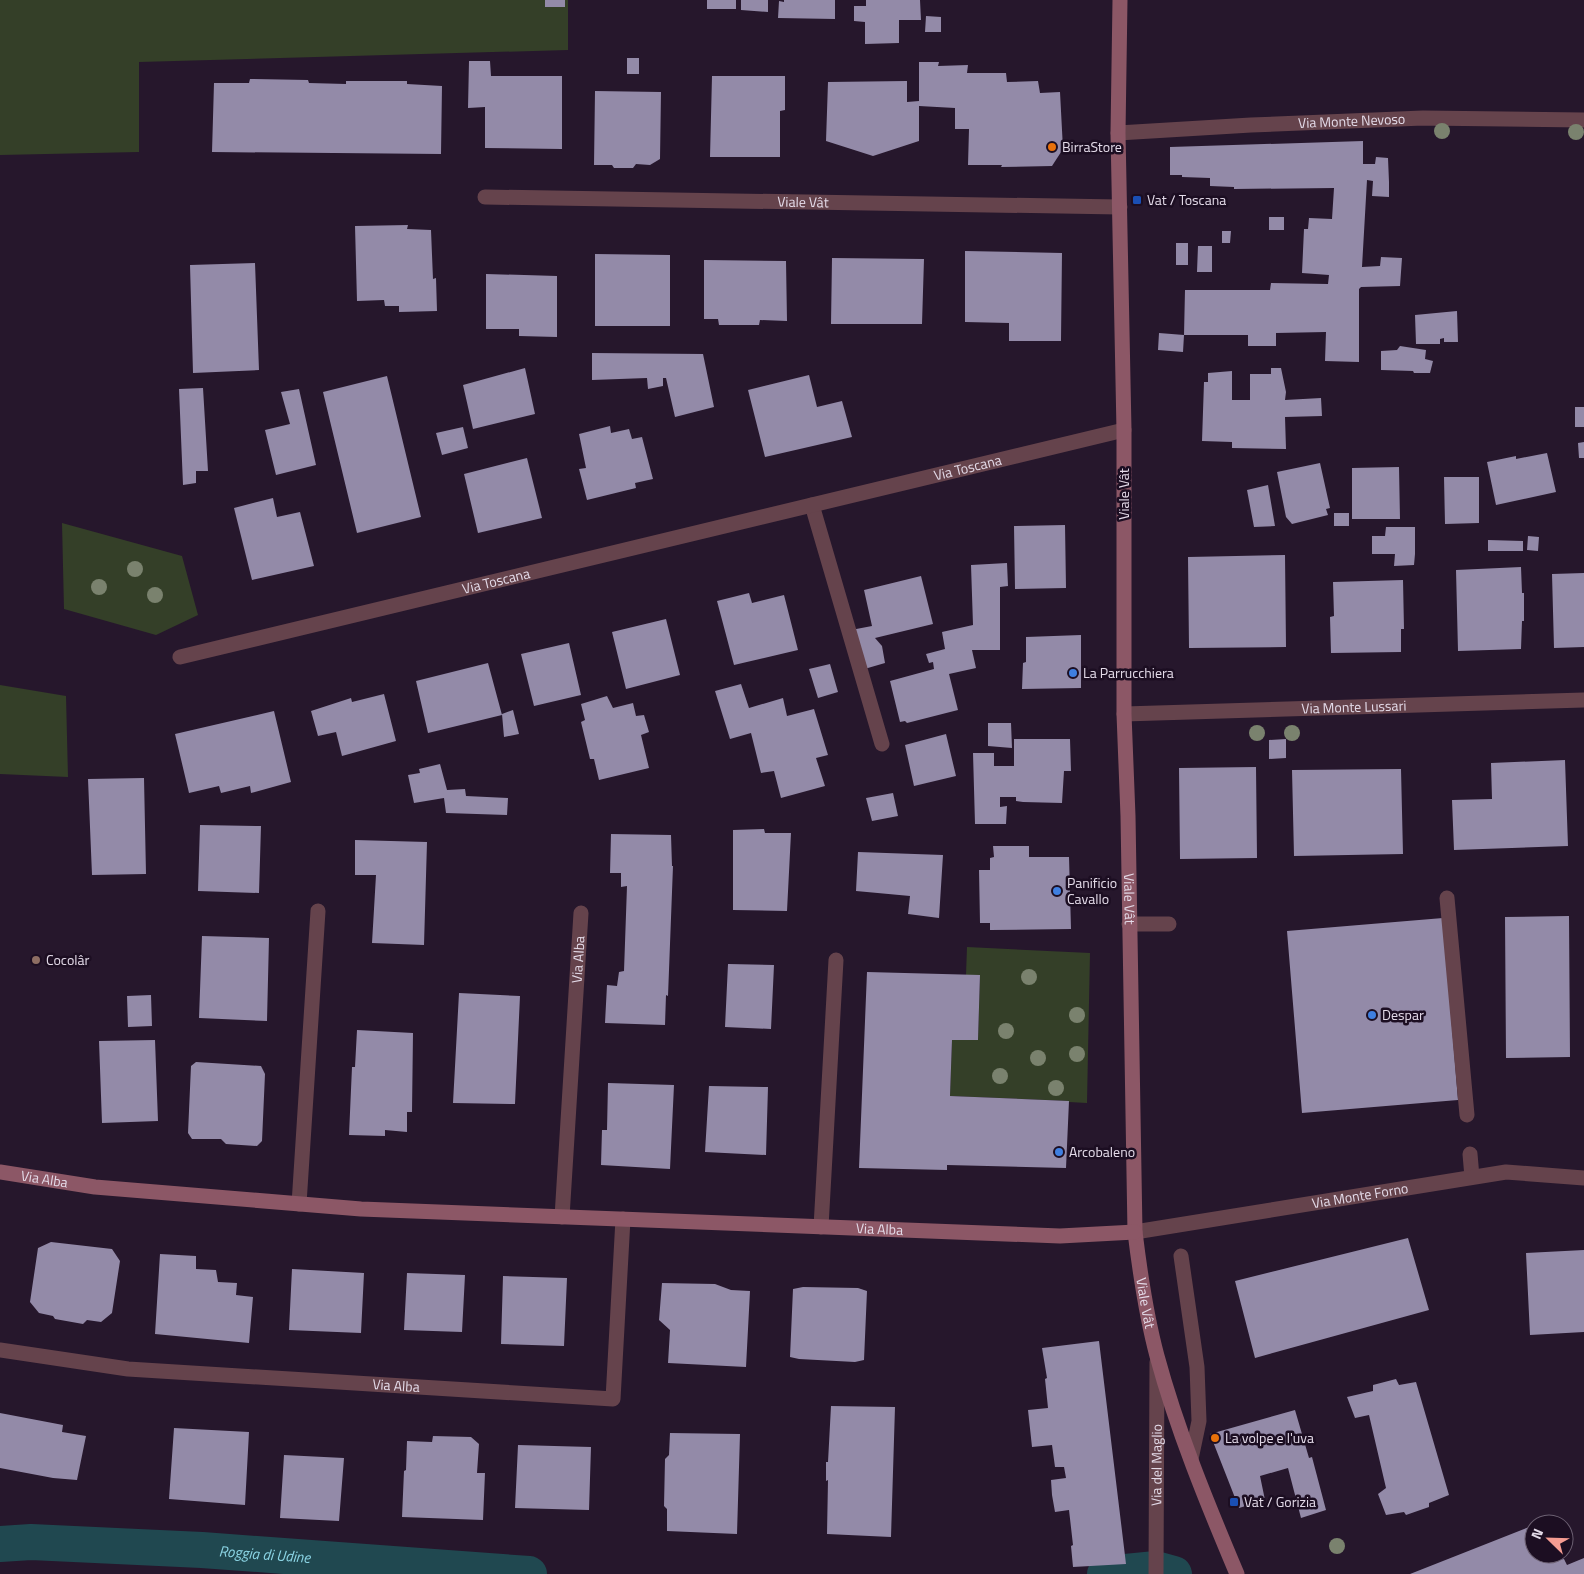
<svg xmlns="http://www.w3.org/2000/svg" width="1584" height="1574" font-family="'Titillium Web',sans-serif">
  <style>
    .green { fill: #343f28 }
    .lines { fill: none; stroke-linecap: round; stroke-linejoin: round }
    .canal { stroke: #204850; stroke-width: 36 }
    .building { fill: #938aa8 }
    .service { stroke: #65434c; stroke-width: 15 }
    .minor { stroke: #65434c; stroke-width: 15 }
    .secondary { stroke: #8c5766; stroke-width: 15 }
    .tree { fill: #7a826e }
    .food-dot { fill: #e8710a; stroke: #1c0e22; stroke-width: 2 }
    .transit-dot { fill: #1a4fb4; stroke: #1c0e22; stroke-width: 2 }
    .shop-dot { fill: #3f7fe0; stroke: #1c0e22; stroke-width: 2 }
    .education-dot { fill: #8d6e63; stroke: #1c0e22; stroke-width: 2 }
    .labels { text-anchor: middle; stroke-width: 5; stroke-linejoin: round; paint-order: stroke }
    .street-label { font-size: 14px; fill: #e4dbe9; stroke: #1c0e22 }
    .poi-label { font-size: 14px; fill: #e4dbe9; stroke: #1c0e22; text-anchor: start }
    .water-label { font-size: 15px; font-style: italic; fill: #8cd5e5; stroke: #1c0e22 }
  </style>
  <rect width="100%" height="100%" fill="#26172c"/>
  <!-- green -->
  <path class="green" d="M0,0H568V50L139,62V152L0,155Z
    M62,523L182,556L198,615L156,635L64,609Z
    M0,685L66,696L68,777L0,774Z
    M967,947L1090,953L1087,1103L1069,1102V1101L950,1096L952,1040H978L980,976L966,975Z"/>
  <g class="lines">
    <!-- canal -->
    <g class="canal">
      <path id="s1" d="M0,1544L31,1542L202,1550L529,1574"/>
      <path d="M1105,1574L1156,1569L1174,1574"/>
    </g>
  </g>
  <!-- building -->
  <path class="building" d="M545,0H565V7H545Z
    M707,0H736V9H707Z
    M741,0H768V12L741,10Z
    M784,0H835V19L778,18L779,1L784,2Z
    M866,0H920L921,20H899V43L865,44V22L854,21V6H866Z
    M926,16L941,17V32H925Z
    M627,58H639V74H627Z
    M469,61H490L491,76H562V149L485,148V107L468,108Z
    M919,62H939L938,66L968,65L967,73H1006L1007,82L1038,81L1040,93L1060,92L1063,149L1052,166L1001,167L1002,165H968L969,129H955V108L919,106V141L873,156L826,141L828,82L907,81V102L919,101Z
    M712,76H785V110L780,111V157H710Z
    M250,79L308,80L309,83L346,84V81H407V84L442,86L441,154L212,152L214,83H249Z
    M595,91L661,92L660,159L650,165L636,164L633,168H614L612,165H594Z
    M1363,141V164H1375L1376,157L1388,158L1389,182V197L1372,196L1373,181L1367,180L1362,267L1380,266L1381,257L1402,258L1400,286L1361,287L1359,289V362L1325,361L1326,332L1276,333V346H1248V335H1184L1185,290H1270L1271,283L1328,284L1329,275L1302,273L1304,229H1308L1309,218L1332,219L1334,188L1234,189V187L1210,186V178L1182,177V175H1170V147Z
    M1269,217H1284V230H1269Z
    M408,225L407,229L431,230L433,279L436,278L437,311L399,312V306H385L384,300L357,301L355,226Z
    M1222,231H1231L1230,243H1222Z
    M1176,243H1188V265H1176Z
    M1198,246H1212V272H1197Z
    M965,251L1062,253L1061,341H1009V323L965,322Z
    M595,254L670,255V326H595Z
    M832,258L924,259L922,324H831Z
    M704,260L786,261L787,321L760,320L759,325H719L718,319H704Z
    M255,263L259,370L193,373L190,265Z
    M486,274L557,276V337L519,336V329H486Z
    M1457,311L1458,342H1444V338L1440,339V344H1416L1415,315Z
    M1159,333L1184,335L1183,352L1158,350Z
    M1400,346L1426,350L1425,359L1433,361L1430,373H1414L1413,371L1381,370V351L1397,350Z
    M592,353L703,354L714,407L675,417L666,378H663V386L648,389L647,378L592,380Z
    M525,368L535,414L473,429L463,385Z
    M1271,368H1281L1286,392L1285,400L1321,398L1322,416L1285,417L1286,449L1232,448V442L1202,441L1204,382H1208V373L1232,371V400H1250V374H1271Z
    M809,375L817,407L842,401L852,437L765,457L748,390Z
    M387,376L421,517L357,533L323,392Z
    M203,388L208,471H196V483L183,485L179,389Z
    M299,389L316,465L276,475L265,430L290,424L281,392Z
    M1575,407H1584V427H1575Z
    M610,426L611,433L629,429L632,439L642,437L653,479L635,483L636,488L587,500L579,469L586,468L579,434Z
    M463,427L468,448L442,455L436,433Z
    M1584,442V458H1579L1578,443Z
    M1547,453L1556,492L1496,505L1487,462L1516,456V459Z
    M527,458L542,518L478,533L464,474Z
    M1320,463L1330,508L1326,509L1328,515L1292,524L1286,517L1277,472Z
    M1399,467L1400,519H1352V468Z
    M1444,477H1479V523L1445,524Z
    M1268,485L1275,526L1254,527L1247,490Z
    M273,498L277,517L300,512L314,566L252,580L234,508Z
    M1334,513H1349V526H1334Z
    M1065,525L1066,588L1015,589L1014,526Z
    M1386,527H1415V554L1414,565L1394,566L1395,554H1372V536H1385Z
    M1528,536L1539,537L1538,551L1527,550Z
    M1488,540L1523,541V551H1488Z
    M1285,555L1286,647L1189,648L1188,557Z
    M1007,563L1008,586L1000,587V650H972L976,668L949,674L958,710L907,723L905,721L900,722L890,681L934,669L933,662L929,663L926,654L945,649L942,632L973,625L971,565Z
    M1521,567L1522,593H1524V621H1522L1521,649L1458,651L1456,570Z
    M1584,573V647L1554,648L1552,574Z
    M921,576L933,624L875,638L882,646L885,663L861,670L851,630L872,626L864,590Z
    M1403,580L1404,629H1401V652L1331,653L1330,617L1334,616L1333,582Z
    M749,593L752,603L784,595L798,650L734,665L717,601Z
    M666,619L680,675L626,689L612,632Z
    M1081,635V688L1022,689L1023,663L1026,662V637Z
    M569,643L581,695L534,706L521,654Z
    M488,663L502,715L428,733L416,681Z
    M830,664L838,692L818,698L809,669Z
    M741,684L749,708L783,698L787,716L814,709L828,755L816,758L825,786L781,798L774,771L761,773L751,733L730,739L715,691Z
    M384,694L396,741L342,756L336,732L318,736L311,711L351,698L352,702Z
    M607,696L613,708L633,703L636,716L644,715L649,732L641,735L649,768L599,780L594,759H590L581,722L585,720L581,704Z
    M513,710L519,734L504,737L502,714Z
    M274,711L291,782L251,793L250,786L221,793L219,786L189,793L175,734Z
    M988,723H1011L1012,748L988,746Z
    M946,734L956,776L914,786L905,745Z
    M1014,739H1070L1071,771H1064L1062,803L1023,802L1016,801V797H1000V807L1007,806L1006,824H975L973,753H994V766H1014Z
    M1286,739V758L1269,759V740Z
    M1565,760L1568,846L1454,850L1452,800L1492,799L1491,763Z
    M440,764L447,790L465,789L466,796L508,798L507,815L446,813L444,798L414,803L408,775L420,773L419,769Z
    M1256,767L1257,858L1180,859L1179,768Z
    M1401,769L1403,854L1294,856L1292,770Z
    M144,778L146,874L92,875L88,779Z
    M893,793L898,816L872,821L866,798Z
    M200,825L261,826L259,893L198,891Z
    M764,829L765,833H791L787,911L733,910V830Z
    M611,834L671,835L672,866H673L668,996L666,995L665,1025L605,1023L607,985L617,986L619,972L624,971L627,886L621,887V873H610Z
    M355,840L427,842L424,945L372,943L376,875H355Z
    M993,846H1029V857H1069L1071,929L990,930V923H980L979,870H990V858L994,857Z
    M858,852L943,855L939,918L908,914L910,896L856,891Z
    M1569,916L1570,1057L1506,1058L1505,917Z
    M1443,918L1458,1100L1302,1113L1287,931Z
    M202,936L269,938L267,1021L199,1018Z
    M728,964L774,965L771,1029L725,1027Z
    M867,972L980,975L978,1040H952L950,1096L1069,1101L1066,1168L947,1165V1170L859,1168Z
    M459,993L520,996L515,1104L453,1103Z
    M151,995L152,1026L128,1027L127,996Z
    M357,1030L413,1033L412,1112H407V1132L385,1130V1136L349,1135L352,1067H355Z
    M155,1040L158,1121L102,1123L99,1041Z
    M196,1062L261,1066L265,1074L262,1141L257,1146L226,1144L221,1139H192L188,1133L191,1066Z
    M608,1083L674,1085L670,1169L601,1165L602,1130H607Z
    M709,1086L768,1087L766,1155L705,1152Z
    M1408,1238L1429,1310L1255,1358L1235,1281Z
    M51,1242L112,1249L120,1261L112,1313L101,1322L87,1320L83,1324L55,1319L53,1316L39,1313L30,1302L38,1248Z
    M1584,1250V1332L1530,1335L1526,1253Z
    M160,1254L196,1256V1269L216,1270L218,1282L237,1283L236,1295L253,1297L249,1343L155,1334Z
    M292,1269L364,1273L361,1333L289,1330Z
    M407,1273L465,1275L462,1332L404,1330Z
    M503,1276L567,1278L564,1346L501,1344Z
    M662,1283L715,1284L731,1290L750,1291L746,1367L668,1363L670,1330L659,1320Z
    M803,1287L858,1288L867,1291L864,1360L855,1362L799,1359L790,1357L793,1289Z
    M1099,1341L1126,1564L1073,1567L1071,1546L1073,1545L1069,1510L1055,1512L1052,1495L1051,1480L1066,1478L1064,1467H1055L1052,1445L1032,1447L1028,1410L1048,1408L1045,1379L1047,1378L1042,1348Z
    M1396,1379L1399,1385L1416,1382L1449,1495L1429,1503V1507L1406,1515L1404,1512L1386,1515L1378,1494L1386,1488L1369,1415L1355,1418L1347,1397L1373,1391V1385Z
    M831,1406L895,1407L891,1537L827,1534L828,1480L826,1481V1462H828Z
    M1295,1410L1309,1458L1312,1457L1326,1510L1301,1518L1288,1468L1260,1476L1265,1500L1239,1508L1210,1434Z
    M0,1413L63,1425L62,1432L86,1436L77,1480L53,1478L0,1468Z
    M174,1428L249,1432L245,1505L169,1499Z
    M670,1433L740,1434L737,1534L667,1531V1509L664,1506L665,1459L669,1455Z
    M433,1436L471,1437L479,1444L477,1473H485L483,1520L402,1517L404,1471L406,1470L407,1441L432,1442Z
    M518,1445L591,1447L589,1510L515,1508Z
    M284,1455L344,1458L339,1521L280,1518Z
    M1534,1525V1554H1555L1557,1560L1564,1559L1567,1565L1584,1558V1574H1410Z"/>
  <g class="lines">
    <!-- service -->
    <path class="service" d="M812,505L882,744
      M1447,898L1467,1115
      M1129,924H1169
      M1470,1154L1472,1177
      M821,1227L836,960
      M1181,1256L1197,1367L1199,1421L1191,1459"/>
    <!-- minor -->
    <g class="minor">
      <path id="s2" d="M1118,133L1251,125L1423,118L1584,120"/>
      <path id="s3" d="M485,197L1120,207"/>
      <path id="s4" d="M180,657L1124,430"/>
      <path id="s5" d="M1124,714L1584,700"/>
      <path d="M299,1204L318,911"/>
      <path id="s6" d="M562,1217L581,913"/>
      <path id="s7" d="M1135,1232L1506,1172L1584,1178"/>
      <path id="s8" d="M0,1350L128,1369L613,1399L623,1219"/>
      <path id="s9" d="M1156,1574L1157,1362"/>
    </g>
    <!-- secondary -->
    <g class="secondary">
      <path id="s10" d="M1120,0L1118,133L1124,430V714L1128,816L1135,1232C1140,1273 1146,1315 1157,1356C1177,1430 1207,1503 1237,1574"/>
      <path id="s11" d="M0,1172L95,1187L361,1209L1060,1236L1135,1232"/>
    </g>
  </g>
  <!-- trees -->
  <g class="tree">
    <circle cx="1442" cy="131" r="8"/>
    <circle cx="1576" cy="132" r="8"/>
    <circle cx="135" cy="569" r="8"/>
    <circle cx="99" cy="587" r="8"/>
    <circle cx="155" cy="595" r="8"/>
    <circle cx="1257" cy="733" r="8"/>
    <circle cx="1292" cy="733" r="8"/>
    <circle cx="1029" cy="977" r="8"/>
    <circle cx="1077" cy="1015" r="8"/>
    <circle cx="1006" cy="1031" r="8"/>
    <circle cx="1077" cy="1054" r="8"/>
    <circle cx="1038" cy="1058" r="8"/>
    <circle cx="1000" cy="1076" r="8"/>
    <circle cx="1056" cy="1088" r="8"/>
    <circle cx="1337" cy="1546" r="8"/>
  </g>
  <!-- markers -->
  <g class="food-dot">
    <circle cx="1052" cy="147" r="5"/>
    <circle cx="1215" cy="1438" r="5"/>
  </g>
  <g class="transit-dot">
    <rect x="1132" y="195" width="10" height="10" rx="2.5"/>
    <rect x="1229" y="1497" width="10" height="10" rx="2.5"/>
  </g>
  <g class="shop-dot">
    <circle cx="1073" cy="673" r="5"/>
    <circle cx="1057" cy="891" r="5"/>
    <circle cx="1372" cy="1015" r="5"/>
    <circle cx="1059" cy="1152" r="5"/>
  </g>
  <circle class="education-dot" cx="36" cy="960" r="5"/>
  <g class="labels">
    <!-- street labels -->
    <g class="street-label">
      <text dy="5" stroke="none"><textPath href="#s2" startOffset="234">Via Monte Nevoso</textPath></text>
      <text dy="5" stroke="none"><textPath href="#s3" startOffset="318">Viale Vât</textPath></text>
      <text dy="5" stroke="none"><textPath href="#s4" startOffset="810">Via Toscana</textPath></text>
      <text transform="translate(1124 494) rotate(-90)" y="5">Viale Vât</text>
      <text dy="5" stroke="none"><textPath href="#s4" startOffset="325">Via Toscana</textPath></text>
      <text dy="5" stroke="none"><textPath href="#s5" startOffset="230">Via Monte Lussari</textPath></text>
      <text dy="5" stroke="none"><textPath href="#s10" startOffset="899">Viale Vât</textPath></text>
      <text dy="5" stroke="none"><textPath href="#s6" startOffset="258">Via Alba</textPath></text>
      <text dy="5" stroke="none"><textPath href="#s11" startOffset="45">Via Alba</textPath></text>
      <text dy="5" stroke="none"><textPath href="#s7" startOffset="228">Via Monte Forno</textPath></text>
      <text dy="5" stroke="none"><textPath href="#s11" startOffset="882">Via Alba</textPath></text>
      <text dy="5" stroke="none"><textPath href="#s10" startOffset="1304">Viale Vât</textPath></text>
      <text dy="5" stroke="none"><textPath href="#s8" startOffset="398">Via Alba</textPath></text>
      <text dy="5" stroke="none"><textPath href="#s9" startOffset="109">Via del Maglio</textPath></text>
    </g>
    <!-- poi labels -->
    <g class="poi-label">
      <text x="1062" y="152">BirraStore</text>
      <text x="1147" y="205">Vat / Toscana</text>
      <text x="1083" y="678">La Parrucchiera</text>
      <text x="1067" y="888">Panificio<tspan x="1067" dy="16">Cavallo</tspan></text>
      <text x="46" y="965">Cocolâr</text>
      <text x="1382" y="1020">Despar</text>
      <text x="1069" y="1157">Arcobaleno</text>
      <text x="1225" y="1443">La volpe e l'uva</text>
      <text x="1244" y="1507">Vat / Gorizia</text>
    </g>
    <!-- water labels -->
    <g class="water-label">
      <text dy="5" stroke="none"><textPath href="#s1" startOffset="265">Roggia di Udine</textPath></text>
    </g>
  </g>
  <!-- north arrow -->
  <g transform="translate(1549 1539) rotate(293)"><circle r="24" fill="#1c0e22" stroke="#6c6072"/>
  <path d="M0-4L9 19L0 12L-9 19Z" fill="#f59c92"/>
  <text y="-8" font-size="14" font-weight="bold" text-anchor="middle" fill="#e4dbe9">N</text>
  </g>
</svg>
